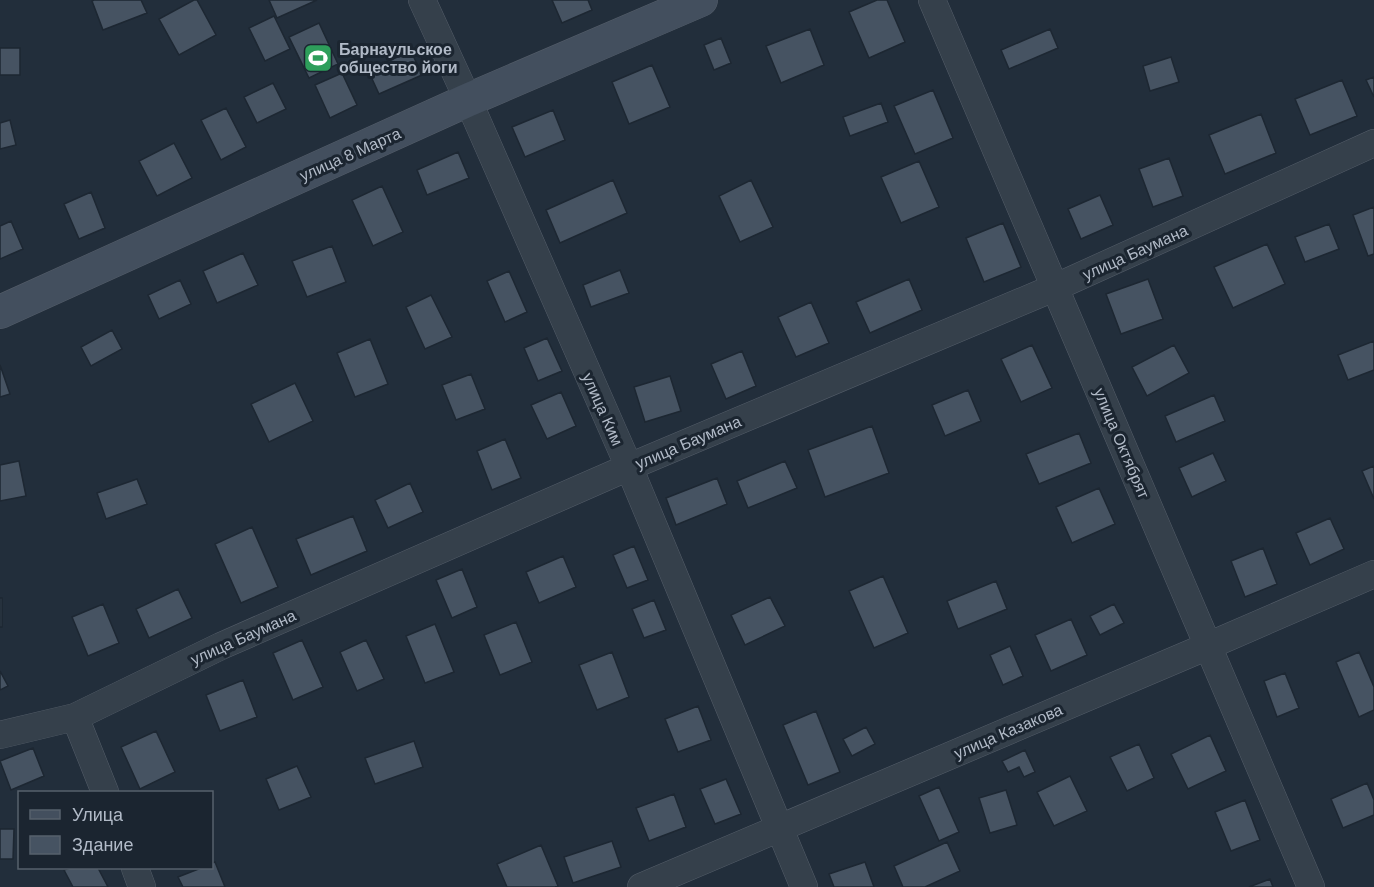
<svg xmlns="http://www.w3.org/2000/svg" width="1374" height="887" font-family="Arial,sans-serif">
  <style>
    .building { fill: #465362; stroke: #1d2732; stroke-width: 1.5 }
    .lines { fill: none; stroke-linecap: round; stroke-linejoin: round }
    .street-casing { stroke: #545d69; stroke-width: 28 }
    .secondary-casing { stroke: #545d69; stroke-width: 34 }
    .street { stroke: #35404b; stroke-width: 27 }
    .secondary { stroke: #434f5e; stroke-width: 33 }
    .labels { text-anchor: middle; stroke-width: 6; stroke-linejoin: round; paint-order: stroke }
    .poi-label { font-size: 16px; font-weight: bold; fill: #b1bac7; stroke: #1b2530; text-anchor: start }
    .street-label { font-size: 16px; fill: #b1bac7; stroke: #1b2530 }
  </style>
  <rect width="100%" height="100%" fill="#222e3b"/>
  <!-- building -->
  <path class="building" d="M94,0H141L147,13L103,30L92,1Z
    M194,0H197L216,35L179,55L159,19Z
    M269,0H317L277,18Z
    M552,0H588L592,10L562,23Z
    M877,0H887L905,42L869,58L849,12Z
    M274,16L290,49L265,61L249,28Z
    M319,23L338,64L309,78L289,37Z
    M810,29L824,65L781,83L766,46Z
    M1050,29L1058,48L1009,69L1001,50Z
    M721,38L731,63L714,70L704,45Z
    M0,48H20V75H0Z
    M411,51L422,75L379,94L368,70Z
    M1171,57L1179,82L1150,91L1143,66Z
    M652,65L670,107L629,124L612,82Z
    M342,73L357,105L330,118L315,85Z
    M1374,77V97L1366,80Z
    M1342,80L1357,116L1310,135L1295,99Z
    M273,83L286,109L257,123L244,97Z
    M933,90L953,138L915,154L894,106Z
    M881,103L888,122L850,136L843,117Z
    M226,108L246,147L221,160L201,120Z
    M553,110L565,140L525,157L512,127Z
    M1261,114L1276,153L1225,174L1209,135Z
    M10,120L16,145L0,149V123Z
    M174,143L192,178L157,196L139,161Z
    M458,152L469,178L427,195L417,170Z
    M1169,158L1183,196L1153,207L1139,169Z
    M919,161L939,207L901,223L881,177Z
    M613,180L627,213L560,243L546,210Z
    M751,180L773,227L740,242L719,196Z
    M382,186L403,232L373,246L352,200Z
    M91,192L105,228L79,239L64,204Z
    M1100,195L1113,225L1081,239L1068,209Z
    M1374,207V254L1368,256L1353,215Z
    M11,221L23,249L0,259V226Z
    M1003,223L1021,267L984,282L966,238Z
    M1329,224L1339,249L1305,262L1295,237Z
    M1267,244L1285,284L1233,308L1214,267Z
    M332,246L346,282L307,297L292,261Z
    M243,253L258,285L217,303L203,271Z
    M620,270L629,293L591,307L583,285Z
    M509,271L527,312L505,322L487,281Z
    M909,279L922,310L870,333L856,302Z
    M1148,279L1163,319L1121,334L1106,294Z
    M180,280L191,304L159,319L148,295Z
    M431,295L452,337L425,349L406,307Z
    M811,302L829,343L796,357L778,317Z
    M112,330L122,349L91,366L81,347Z
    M547,338L562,371L538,381L524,348Z
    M370,339L388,384L355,397L337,353Z
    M1374,341V370L1348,380L1338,355Z
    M1032,345L1052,388L1021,402L1001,359Z
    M1174,345L1189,373L1147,396L1132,367Z
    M742,351L756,386L726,399L711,364Z
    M0,365L10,394L0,397Z
    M471,374L485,409L456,420L442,385Z
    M670,376L681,411L645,422L634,387Z
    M295,383L313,421L269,442L251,404Z
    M968,390L981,421L945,436L932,405Z
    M561,392L576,426L547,439L531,405Z
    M1214,395L1225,421L1176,442L1165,416Z
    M872,426L889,473L825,497L808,450Z
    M1079,433L1091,463L1039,484L1026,454Z
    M505,439L521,478L492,490L477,451Z
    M1213,453L1226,481L1192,497L1179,468Z
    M19,461L26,496L0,501V465Z
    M785,461L797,488L748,508L737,481Z
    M1374,466V499L1362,471Z
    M717,478L727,504L676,525L666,498Z
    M137,479L147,504L106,519L97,493Z
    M410,483L423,512L388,528L375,500Z
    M1099,488L1115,524L1072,543L1056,507Z
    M353,516L367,551L311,575L296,539Z
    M1330,518L1344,549L1310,565L1296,533Z
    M252,527L278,587L241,603L215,544Z
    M634,546L648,580L627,588L613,555Z
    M1263,548L1277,584L1245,597L1231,561Z
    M563,556L576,587L539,603L526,572Z
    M462,569L477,607L452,618L436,580Z
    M883,576L908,633L874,648L849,591Z
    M996,581L1007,609L958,629L947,601Z
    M178,589L192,618L149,638L136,609Z
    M770,597L785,626L745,645L731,615Z
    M0,598H2V627H0Z
    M654,600L666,630L644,638L632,609Z
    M103,604L119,643L88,656L72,617Z
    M1114,604L1124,623L1100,635L1090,616Z
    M1071,619L1087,655L1051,671L1035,635Z
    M516,622L532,662L500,675L484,635Z
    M435,624L454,672L425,683L406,636Z
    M302,640L323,687L293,700L273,653Z
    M366,640L384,679L357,691L340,652Z
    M1010,646L1023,676L1003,685L990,655Z
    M612,652L629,697L597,710L579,665Z
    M1359,652L1374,687V710L1359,717L1336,662Z
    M0,671L8,686L0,690Z
    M1285,673L1299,708L1277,717L1264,681Z
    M243,680L257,717L220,731L206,695Z
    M698,706L711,740L678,752L665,719Z
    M816,711L840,772L808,785L783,725Z
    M866,727L875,744L852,756L843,739Z
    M156,731L175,772L140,789L121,747Z
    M1210,735L1226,771L1188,789L1171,754Z
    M414,741L423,767L375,784L365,758Z
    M1139,744L1154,778L1127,791L1110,757Z
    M33,748L44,776L11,790L0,761Z
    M1025,750L1035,772L1024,777L1019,767L1008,772L1002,761Z
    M297,766L311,797L279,810L266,779Z
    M1070,776L1087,811L1054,826L1037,792Z
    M726,779L741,814L715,824L700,789Z
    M1367,783L1374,800V815L1343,828L1331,799Z
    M939,787L959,832L939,841L919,796Z
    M1006,790L1017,825L990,833L979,798Z
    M674,794L686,827L649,841L636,808Z
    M1245,800L1260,840L1231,851L1215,812Z
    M0,829H14L13,859H0Z
    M612,841L621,867L573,883L564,857Z
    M947,842L960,871L925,887H903L894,866Z
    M541,845L558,886L555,887H507L497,864Z
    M215,862L225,887H183L178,877L201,868H212V863Z
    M865,862L874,887H834L829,874Z
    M70,868H98L108,887H73L64,870Z
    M1270,879L1273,887H1249Z"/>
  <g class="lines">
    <!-- street casing -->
    <g class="street-casing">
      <path id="street" d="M422,0L468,100L629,467L804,887
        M932,0L1311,887
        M75,717L105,792
        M0,735L75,717L221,646L629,467L1056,287L1374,143
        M135,868L142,887
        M641,887L1208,646L1374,574"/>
    </g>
    <!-- secondary casing -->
    <g class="secondary-casing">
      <path id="secondary" d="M0,312L468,100L701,0"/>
    </g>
    <!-- street -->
    <use href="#street" class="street"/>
    <!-- secondary -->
    <use href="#secondary" class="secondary"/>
  </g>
  <!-- icons -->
  <defs>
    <g id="stadium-square" transform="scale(1.5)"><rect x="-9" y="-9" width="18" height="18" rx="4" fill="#2e9e5b" stroke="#1b2530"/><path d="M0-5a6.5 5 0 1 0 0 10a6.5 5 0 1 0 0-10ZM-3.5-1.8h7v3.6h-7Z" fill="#fff"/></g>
  </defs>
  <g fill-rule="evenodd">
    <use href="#stadium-square" x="318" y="58"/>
  </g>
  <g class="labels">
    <!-- poi labels -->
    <g class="poi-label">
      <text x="339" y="55">Барнаульское<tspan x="339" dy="18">общество йоги</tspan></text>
    </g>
    <!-- street labels -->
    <g class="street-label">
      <text transform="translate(350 154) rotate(-24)" y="6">улица 8 Марта</text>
      <text transform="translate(1135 252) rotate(-24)" y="6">улица Баумана</text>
      <text transform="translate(603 409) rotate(66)" y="6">улица Ким</text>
      <text transform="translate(688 442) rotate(-23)" y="6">улица Баумана</text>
      <text transform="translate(1122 443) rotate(67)" y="6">улица Октябрят</text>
      <text transform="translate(243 637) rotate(-24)" y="6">улица Баумана</text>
      <text transform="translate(1008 731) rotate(-23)" y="6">улица Казакова</text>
    </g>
  </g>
  <!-- legend -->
  <rect x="18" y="791" width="195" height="78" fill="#1b2530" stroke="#57616c" stroke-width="1.5"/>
  <rect x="30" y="810" width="30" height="9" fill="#434f5e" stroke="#57616c" stroke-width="1.5"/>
  <text x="72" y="821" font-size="18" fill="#b1bac7">Улица</text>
  <rect x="30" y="836" width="30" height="18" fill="#465362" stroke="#57616c" stroke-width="1.5"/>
  <text x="72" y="851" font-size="18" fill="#b1bac7">Здание</text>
</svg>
